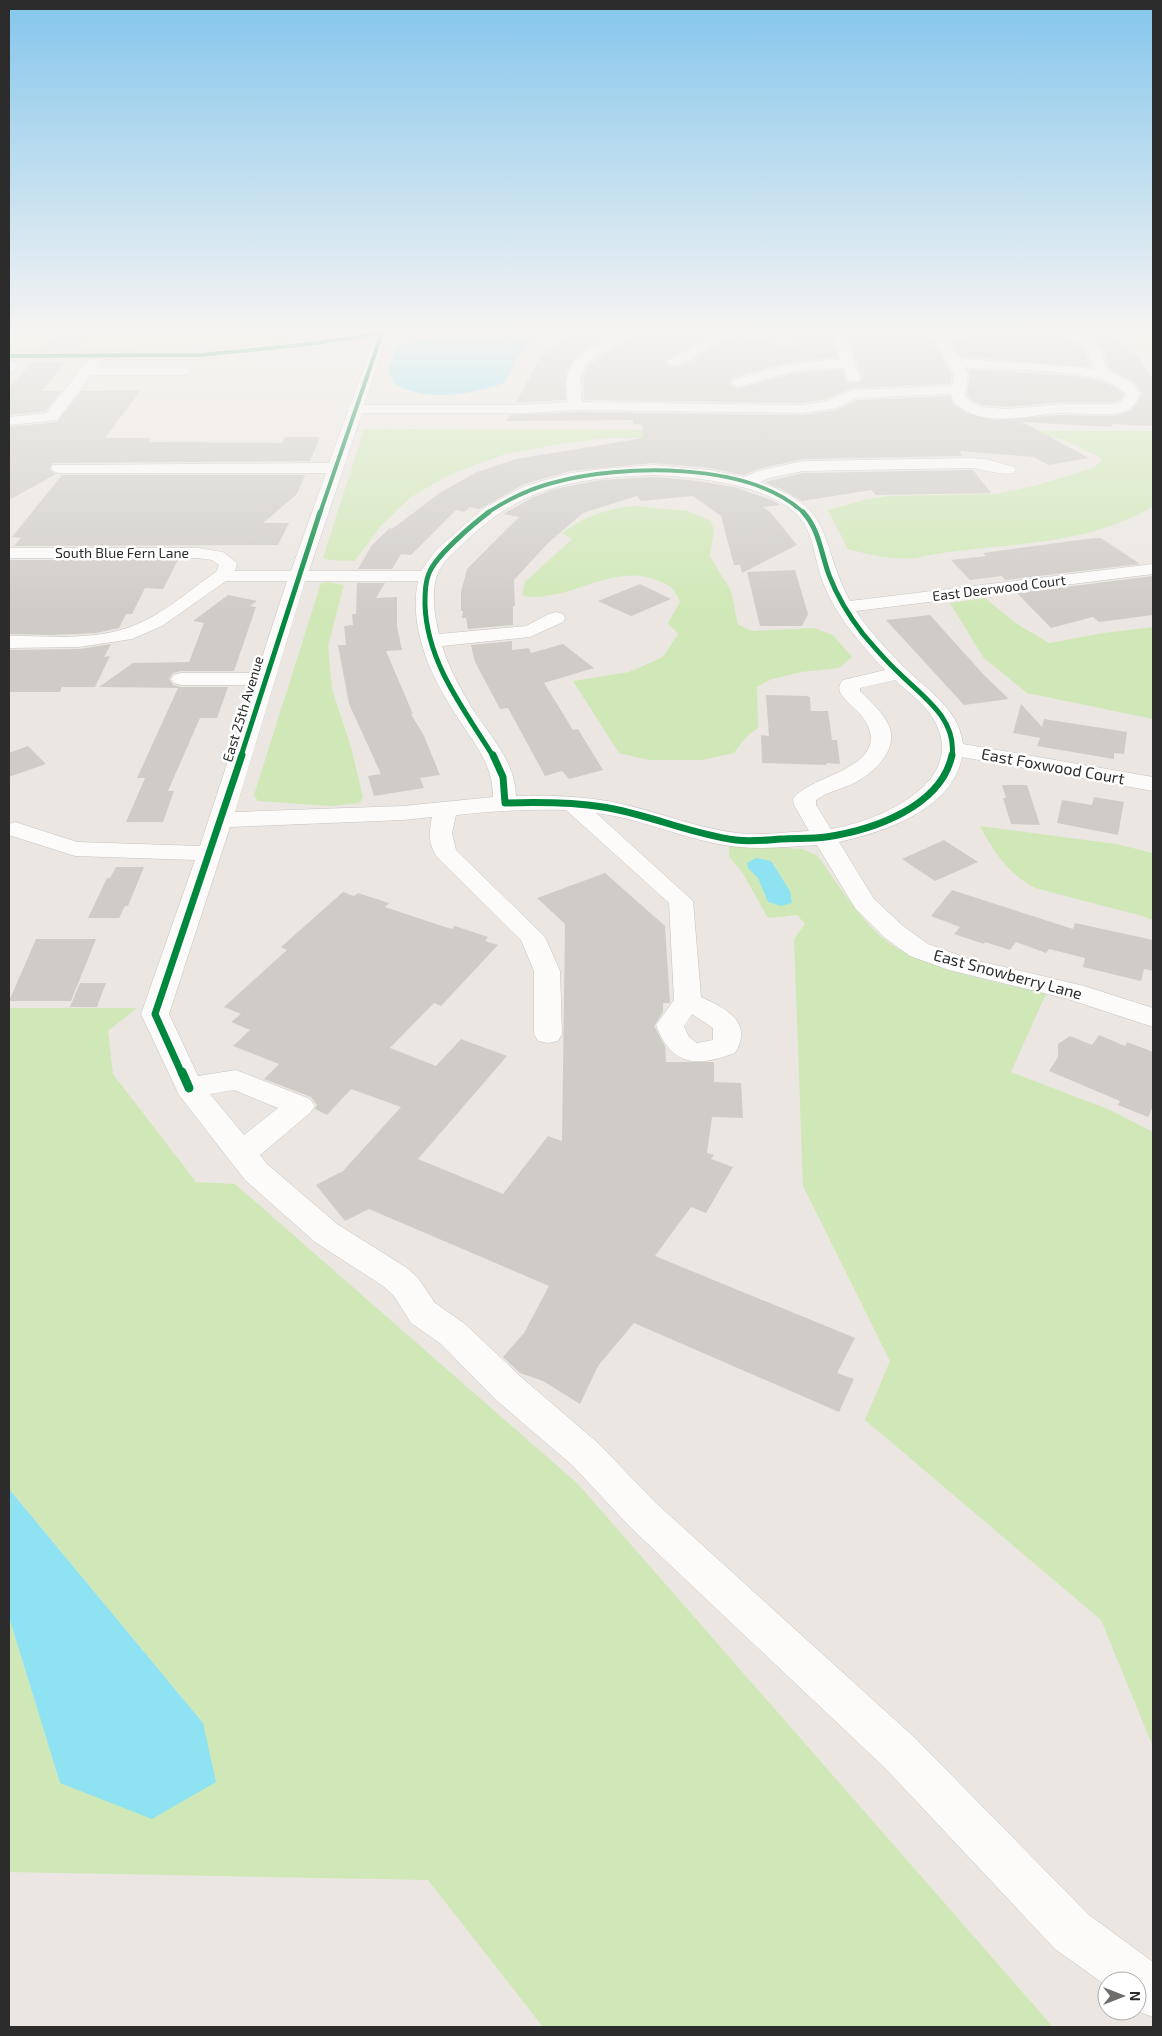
<svg xmlns="http://www.w3.org/2000/svg" width="1162" height="2036" font-family="'Exo 2',sans-serif">
  <style>
    .green { fill: #d0e8b7 }
    .water { fill: #8fe2f2 }
    .building { fill: #cfccc8 }
    .lines { fill: none; stroke-linecap: round; stroke-linejoin: round }
    .minor-casing { stroke: #c4c3c3; stroke-width: 1 }
    .major-casing { stroke: #c6c4c2; stroke-width: 1 }
    .minor { fill: #fcfbfa; fill-rule: evenodd }
    .major { fill: #e8e1d3; fill-rule: evenodd }
    .cycleway-far3-casing { stroke: #fff; stroke-width: 5.5 }
    .cycleway-far2-casing { stroke: #fff; stroke-width: 7 }
    .cycleway-far1-casing { stroke: #fff; stroke-width: 10 }
    .cycleway-casing { stroke: #fff; stroke-width: 12 }
    .cycleway-far3 { stroke: #00873e; stroke-width: 4 }
    .cycleway-far2 { stroke: #00873e; stroke-width: 5 }
    .cycleway-far1 { stroke: #00873e; stroke-width: 7 }
    .cycleway { stroke: #00873e; stroke-width: 9 }
    .labels { text-anchor: middle; stroke-width: 5; stroke-linejoin: round; paint-order: stroke }
    .far-street-label { font-size: 14px; fill: #2c2c2c; stroke: #fff }
    .street-label { font-size: 16px; fill: #2c2c2c; stroke: #fff }
  </style>
  <rect width="100%" height="100%" fill="#ebe6e1"/>
  <!-- green -->
  <path class="green" d="M142,328H185L184,330L190,331L199,328H248V329L307,343L226,350L213,349L217,345C200,343 186,347 169,351H9V343L18,333L126,332L140,330Z
    M312,328H387C353,333 323,342 289,333Z
    M1128,328H1153V356Z
    M364,429L892,430L712,439L606,438L560,444L505,454L449,475L411,497L380,527L355,561L329,560L323,558Z
    M1012,431H1153V506C1089,546 1007,543 935,554C928,555 922,557 916,558C895,560 868,555 848,549L828,510L864,500L888,496L996,494L1034,486L1093,468L1099,463L1101,458L1062,439Z
    M633,506L688,511L711,521L714,531L710,556L731,591L738,625L753,631L814,628L833,635L852,657L839,668L802,672L772,679L757,687L758,728L747,736L734,753L702,760H648L619,753L573,681L629,672L663,657L678,634L668,623L680,602C678,597 675,592 672,588C669,585 663,583 659,581C624,565 588,588 553,595C543,596 532,599 522,595L525,582L572,539L562,533C587,515 603,510 633,506Z
    M329,582L344,585L328,646L332,689L351,747L363,797L360,803L330,806L258,801L254,795L321,583Z
    M985,598L1014,622L1049,643L1104,633L1153,627V719L1027,693L983,657L950,603Z
    M980,826L1116,844L1153,853V920L1142,916L1035,888C1007,872 995,854 980,826Z
    M729,845L803,849L818,856C836,882 854,910 876,932C912,969 996,981 1046,994L1011,1072L1110,1110L1153,1132V1747L1101,1620L865,1420L890,1361L803,1186L794,939L805,924L797,915L768,918L742,872L729,857Z
    M9,1008H137L108,1031L113,1074L196,1182L235,1184L578,1484L1053,2027H543L428,1880L9,1872V1617L60,1783L203,1723L9,1489Z"/>
  <!-- water -->
  <path class="water" d="M461,328H521L531,332L533,340L516,359L506,382C472,395 425,403 393,383L389,368L397,345L427,340L433,334Z
    M756,858L771,861L790,891L792,903L781,906L768,902L758,878L748,868L747,863Z
    M9,1489L203,1723L216,1782L152,1819L60,1783L9,1617Z"/>
  <!-- building -->
  <path class="building" d="M62,328H94L76,350H42Z
    M576,328H618L580,354L572,362L567,372L565,384L566,400L516,403L539,359Z
    M636,328H710L718,330L665,361L674,368L680,367L735,334L795,348L788,328H829L838,357L789,362L732,378L729,383L737,389L791,374L842,369L847,383L860,382L862,377L845,328H920L931,338L952,374L950,384L852,388L827,399L803,403L584,400L583,384L585,373L590,364L626,340Z
    M1086,328H1102L1138,357L1153,378V426L1112,424L1113,427L1022,422L1089,458L1049,465L1033,457L959,451L962,456L803,459L758,469L744,475L710,468L653,463L570,471L524,484L480,509L470,507L464,512L456,510L411,555L401,554L392,569H358L372,545L390,528L392,529L441,492L477,472L516,459L643,438L642,425L633,424V420L506,421L510,415L577,412L803,415L837,410L856,400L950,396L954,404L967,413L993,420L1060,415L1113,416L1130,411L1137,404L1142,393L1133,381L1114,372L1108,366L1103,349L1089,335Z
    M1014,333L1054,335L1072,340L1085,351L1090,367L960,356L951,341L965,337Z
    M32,362H66L42,391H61L46,411L9,415V388Z
    M967,369L1074,376L1096,380L1113,386L1124,394L1121,399L1114,402H1062L1007,407L982,405L973,401L967,395L970,374Z
    M105,390H141L105,438H151L149,442L282,443L285,437H320L310,461L53,463L49,469L56,474L9,500V427L57,422L81,391H103Z
    M971,470H973L991,493L876,495L871,490L802,501L785,491L765,482L803,473Z
    M62,475H305L297,494L263,523H289L278,545L14,546L21,538L12,537Z
    M653,477L690,480L734,487L774,501L780,505L763,507L771,513L797,545L742,573L740,565H734L721,516L693,496L641,501L637,496L583,513L548,543L514,580L515,606H513V625L468,629L466,618H462L463,611H461V592L467,569L519,517L503,514L534,497L555,489L601,480Z
    M1094,538H1101L1140,564L1005,580L1002,576L970,580L951,560L986,556L983,553Z
    M9,560H178L163,589L145,588L132,614H126L119,628L96,633L52,635L9,634Z
    M795,570L808,614L802,626H760L747,572Z
    M1153,576V615L1099,622L1093,617L1051,628L1017,593Z
    M357,583H385L376,598L397,597V627L402,650L386,651L413,714H411L424,736L440,775L420,778L424,788L374,796L368,776L381,774L349,704L338,645H346L344,626L353,625L352,614H356Z
    M640,584L671,599L631,616L598,601Z
    M228,595L257,601L250,606L256,607L234,671H181L173,673L169,679L173,685L181,687H228L217,718H200L168,791H174L163,822H126L145,778H137L178,688L99,687L133,663L189,662L204,623L193,621Z
    M930,615L984,675L1009,699L964,705L886,620Z
    M512,641V650L529,648L531,653L563,644L594,668L544,683L573,730L578,729L603,770L569,779L562,771L545,776L508,708L500,709L475,662L471,645Z
    M111,644L104,657L110,656L95,687H62L60,692H9V650L79,649Z
    M766,695L807,696L810,697L811,711H828L832,740H837L840,764L826,763L827,765L762,763L761,735L769,736Z
    M1021,704L1042,727L1044,719L1127,732L1124,754L1114,753V759L1037,746L1040,738L1013,733Z
    M28,746L46,764L9,777V753Z
    M1002,785H1027L1040,825L1011,824L1003,798H1006Z
    M1094,797L1124,802L1118,835L1057,823L1062,800L1092,805Z
    M944,840L978,862L935,881L902,859Z
    M116,867H144L128,906H125L119,918H88L107,878H110Z
    M605,873L665,926L670,1003H663V1012L654,1026L665,1046L666,1062H714V1082L741,1083L743,1118L712,1117L707,1153L714,1155L711,1159L733,1167L706,1213L691,1207L655,1256L855,1338L837,1373L854,1379L839,1412L634,1323L598,1366L580,1404L543,1381L520,1373L503,1357L524,1333L549,1286L369,1209L345,1221L316,1185L343,1171L401,1107L351,1089L327,1115L315,1109L317,1105L311,1097L264,1079L279,1064L233,1046L250,1030L231,1022L241,1014L224,1007L287,950L281,947L343,892L354,896L358,893L389,903L385,907L439,925L452,929L455,926L488,937L485,941L498,945L441,1006L434,1003L390,1048L436,1066L461,1039L507,1056L418,1159L503,1194L548,1136L562,1141L565,924L537,898Z
    M952,890L1073,929L1075,923L1153,940V971L1144,969L1141,981L1083,967L1085,958L1049,949L1046,953L1016,942L1010,950L985,942L984,944L954,934L960,927L931,916Z
    M36,939H96L71,1001H9Z
    M80,983H106L97,1007H70Z
    M1099,1035L1125,1046L1127,1042L1153,1052V1107L1148,1117L1118,1105L1120,1101L1049,1071L1058,1057V1044L1070,1036L1092,1045Z"/>
  <g class="lines">
    <!-- minor casing -->
    <g class="minor-casing">
      <path id="minor" d="M621,328H634C610,361 573,347 582,402L803,405L828,401L852,390L952,386L954,374L928,328H940L943,333L961,328H1080L1101,350L1106,367L1113,374L1132,383L1140,394C1138,400 1134,406 1129,409C1108,420 1082,411 1060,413C1029,415 983,429 957,404C953,400 952,399 951,394L855,398L837,408L803,413L577,410L524,413H362L309,571H421L436,550L484,508L525,486L570,473L611,468L653,465L710,470L744,477L758,471L803,461L971,458L986,459L1014,467L1016,470L1014,473C1002,476 984,469 971,468L803,471L769,478L760,482C837,509 818,541 850,601L1153,564V574L856,611C870,632 888,651 906,669C929,691 959,710 963,744L1153,777V791L962,757C952,810 884,832 839,842L874,899L903,926L928,944L966,958L1084,986L1153,1008V1027L1068,999L949,970L910,956L885,938L855,908L817,845C785,847 750,851 718,844C677,836 638,818 596,813L693,901L701,997C725,1008 754,1022 735,1053C697,1067 672,1067 656,1025L674,1000L669,903L566,810C529,809 493,811 456,815L452,833L456,850L545,937L560,971L562,1034L558,1041L548,1043L538,1041L534,1034V971L521,940L437,857C428,844 429,831 432,817L403,820L230,827L169,1014L198,1076L236,1070L310,1099L315,1106L310,1113L260,1155L267,1164L337,1224L407,1268L418,1278L435,1303L465,1324L521,1377L598,1443L656,1503L915,1738L1089,1915L1153,1962V2017L1137,2011V1981H1107V1986L1055,1949L885,1768L630,1527L572,1465L495,1399L441,1344L411,1323L394,1296L383,1286L315,1242L245,1180L179,1095L141,1014L195,860L75,856L9,835V824L15,822L77,842L200,846L253,685H181L174,683L171,679L174,675L181,673H257L287,581H226L162,626L132,639L79,647L9,648V636C46,636 88,640 124,629C158,619 187,592 216,572L219,565L212,560L198,558H9V548H198L223,552L237,563L235,571H291L326,473H59L53,471L51,468L53,465L329,463L348,411L347,409L350,406L377,330L382,329L388,333L364,405H524L568,402C559,349 593,357 621,328ZM1014,331C1038,334 1072,328 1087,350C1090,355 1091,363 1093,369C1049,362 1003,364 959,358L948,340L965,335ZM964,367C1001,372 1103,365 1126,394L1122,401L1114,404H1062L1007,409L982,407L972,403L965,396L968,374ZM653,475C695,477 777,484 803,522C814,538 815,561 822,580C835,615 860,643 885,670L843,680C839,685 838,688 841,694C849,706 863,713 868,726C886,770 809,775 793,799L794,805L809,831C785,832 760,836 737,833C697,828 661,813 622,804C587,796 551,795 516,796C515,761 490,736 472,708C460,688 449,668 442,646L530,637L563,622L565,618L563,614L556,612L549,614L526,626L439,634C434,614 429,582 443,564C451,554 461,546 470,537C526,485 579,478 653,475ZM305,581H418C408,629 432,679 458,718C475,745 493,764 493,797L403,806L235,812ZM895,680C908,692 924,703 933,718C971,782 879,821 831,829L816,805V800C827,792 842,789 854,783C873,774 899,750 889,726C883,712 871,702 860,691V688ZM692,1014L713,1028V1040L697,1043L689,1037L684,1026ZM234,1090L278,1108L244,1135L210,1094Z
        M725,328H741L679,365L674,366L667,362Z
        M831,328H843L860,378L858,381H848L843,367L791,372L738,387L731,383L733,380L790,364L840,359Z
        M98,352L105,356L97,367H184L191,371L184,375H91L57,420L9,425V417L47,413L93,353Z
        M12,361L19,365L14,371L9,372V362Z"/>
    </g>
    <!-- major casing -->
    <g class="major-casing">
      <path id="major" d="M394,328H425L419,332L301,349L200,359L9,360V352L200,351L301,341Z"/>
    </g>
    <!-- minor -->
    <use href="#minor" class="minor"/>
    <!-- major -->
    <use href="#major" class="major"/>
    <!-- cycleway-far3 casing -->
    <g class="cycleway-far3-casing">
      <path id="cycleway-far3" d="M9,356L200,355L301,345L419,328
        M320,513L382,333
        M487,513C507,500 529,489 552,483C622,464 749,461 804,513"/>
    </g>
    <!-- cycleway-far2 casing -->
    <g class="cycleway-far2-casing">
      <path id="cycleway-far2" d="M489,512C473,524 438,554 430,571C425,581 425,594 425,605C427,663 464,709 493,756
        M803,512C819,529 821,553 829,575C837,596 849,616 863,634C874,647 886,661 899,673C922,696 957,718 952,756
        M241,756L320,512"/>
    </g>
    <!-- cycleway-far1 casing -->
    <g class="cycleway-far1-casing">
      <path id="cycleway-far1" d="M493,755L503,777L505,803C538,802 571,802 603,807C648,814 690,834 736,840C751,842 766,840 781,839C796,838 811,839 826,837C873,830 941,807 952,755
        M182,1074L155,1014L242,755"/>
    </g>
    <!-- cycleway casing -->
    <g class="cycleway-casing">
      <path id="cycleway" d="M182,1072L189,1088"/>
    </g>
    <!-- cycleway-far3 -->
    <use href="#cycleway-far3" class="cycleway-far3"/>
    <!-- cycleway-far2 -->
    <use href="#cycleway-far2" class="cycleway-far2"/>
    <!-- cycleway-far1 -->
    <use href="#cycleway-far1" class="cycleway-far1"/>
    <!-- cycleway -->
    <use href="#cycleway" class="cycleway"/>
  </g>
  <!-- sky -->
  <linearGradient id="sky" x2="0" y2="1"><stop stop-color="#84c6ec"/><stop offset="0.54" stop-color="#f6f4f2"/><stop offset="1" stop-color="#f6f4f2" stop-opacity="0"/></linearGradient>
  <rect width="1162" height="613" fill="url(#sky)"/>
  <g class="labels">
    <!-- far-street labels -->
    <g class="far-street-label">
      <text x="122" y="558">South Blue Fern Lane</text>
      <text transform="translate(999 588) rotate(-7)" y="5">East Deerwood Court</text>
      <text transform="translate(243 709) rotate(-73)" y="5">East 25th Avenue</text>
    </g>
    <!-- street labels -->
    <g class="street-label">
      <text transform="translate(1053 766) rotate(10)" y="6">East Foxwood Court</text>
      <text transform="translate(1008 974) rotate(15)" y="6">East Snowberry Lane</text>
    </g>
  </g>
  <!-- border -->
  <rect width="1162" height="2036" fill="none" stroke="#2c2c2c" stroke-width="20"/>
  <!-- north arrow -->
  <g transform="translate(1122 1996) rotate(90)"><circle r="24" fill="#ffffff" stroke="#ababab"/>
  <path d="M0-4L9 19L0 12L-9 19Z" fill="#6f6d6b"/>
  <text y="-8" font-size="14" font-weight="bold" text-anchor="middle" fill="#2c2c2c">N</text>
  </g>
</svg>
